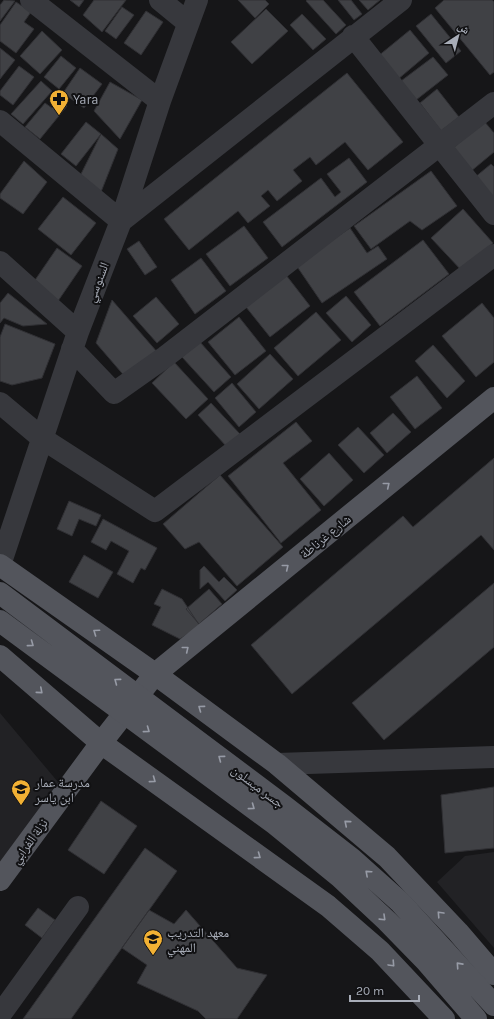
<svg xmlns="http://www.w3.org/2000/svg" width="494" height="1019" font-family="Karla,'Noto Naskh Arabic',sans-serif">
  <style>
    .built { fill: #222225 }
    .building { fill: #404145; stroke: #303034 }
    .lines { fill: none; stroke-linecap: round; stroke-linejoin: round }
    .minor { stroke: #37383d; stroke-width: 22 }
    .major { stroke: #53555c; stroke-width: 22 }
    .major-bridge { stroke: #53555c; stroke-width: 22 }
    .oneway { stroke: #979ba6 }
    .labels { text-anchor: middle; stroke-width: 4; stroke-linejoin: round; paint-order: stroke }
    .poi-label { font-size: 13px; fill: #a8adb8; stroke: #111113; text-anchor: start }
    .street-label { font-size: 13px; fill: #a8adb8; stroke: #111113 }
  </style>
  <rect width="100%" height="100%" fill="#161618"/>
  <!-- built -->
  <path class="built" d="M0,713L58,782L0,866Z
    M494,852V948L437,882L465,856Z"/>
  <!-- building -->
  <path class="building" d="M4,0L15,1L0,21V5Z
    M70,0H84L79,7Z
    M94,0H126L102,32L83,15Z
    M238,0H265L269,4L255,18Z
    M307,0H323L346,25L336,34L306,1Z
    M338,0H351L362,14L354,20Z
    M359,0H380L368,10Z
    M444,0H492L494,2V72L490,75L435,8Z
    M16,2L31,12L24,22L34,29L16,53L0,41V25Z
    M122,7L134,15L116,39L105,31Z
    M266,9L288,31L252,64L231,42Z
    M146,11L163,22L141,55L124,43Z
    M302,14L326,39L313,50L290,25Z
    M431,14L461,51L446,63L416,26Z
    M410,30L429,53L397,80L377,57Z
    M42,31L62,50L40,74L20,56Z
    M0,48L15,60L0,79Z
    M61,56L76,68L59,89L44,77Z
    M433,57L448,75L416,100L401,81Z
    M19,66L34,77L13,105L0,95V91Z
    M80,68L102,84L84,108L63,93Z
    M347,73L403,142L368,170L345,142L316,165L310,157L293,170L302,181L277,201L268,190L261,196L270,206L248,223L238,211L189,250L164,219Z
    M41,81L52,91L23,124L11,114Z
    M110,82L142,100L120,139L94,111Z
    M437,89L459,117L441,131L420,103Z
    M59,99L67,106L40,139L25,127L45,103L52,108Z
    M484,121L494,133V152L470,172L451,150Z
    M86,122L101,134L76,166L61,154Z
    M101,134L118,149L99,197L80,176Z
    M349,158L367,182L282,247L263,222L321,178L335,197L341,192L327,174Z
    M24,161L47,182L23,214L0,198V194Z
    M491,164L494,167V202L474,178Z
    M431,171L457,206L422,230L410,221L371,249L354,226Z
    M63,197L96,223L71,255L38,229Z
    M463,209L493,243L462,271L431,238Z
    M244,226L268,258L230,286L206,254Z
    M350,228L367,253L378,246L387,259L322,303L296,265Z
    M423,240L449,274L380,326L354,292Z
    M139,241L157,267L145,275L127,249Z
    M57,248L82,266L58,301L33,283Z
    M201,258L226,291L195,314L171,280Z
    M286,275L310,306L270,337L246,307Z
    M8,293L47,324L23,326L4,318L0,323V303Z
    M346,296L371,325L352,342L326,313Z
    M156,297L179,324L157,343L133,316Z
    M112,300L158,353L127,379L96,343Z
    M482,303L494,318V362L476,377L442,336Z
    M316,312L341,340L298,376L274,348Z
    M239,317L266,351L235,375L208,342Z
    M5,324L55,344L42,378L12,385L0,381V337Z
    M200,342L231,377L214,392L182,357Z
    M433,345L465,381L447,398L415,361Z
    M270,354L293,379L259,409L237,384Z
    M174,362L208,399L186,419L152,383Z
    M417,376L442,408L415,429L390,397Z
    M232,383L256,412L239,427L215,398Z
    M211,403L240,434L226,446L198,415Z
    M393,413L411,432L387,453L370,433Z
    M296,422L312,441L283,463L321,510L281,543L228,476Z
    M358,427L384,455L364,473L338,445Z
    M329,453L353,480L324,506L300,479Z
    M494,458V550L481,535L292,694L251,645L403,516L413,527Z
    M220,475L283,547L237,586L199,542L185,549L163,524Z
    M69,501L101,515L96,526L79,519L72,536L57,529Z
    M103,519L157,548L145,570L141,568L133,583L117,574L129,551L111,541L106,550L91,542Z
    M84,555L113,572L98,598L69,582Z
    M204,566L219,582L224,577L237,590L225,601L208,582L200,589V570Z
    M494,583V647L384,740L352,703Z
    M162,589L182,599L200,626L180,639L152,625L161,607L154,604Z
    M209,589L222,604L199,624L186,609Z
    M494,787V848L445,853L441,795Z
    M101,801L137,826L104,874L68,850Z
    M145,848L177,871L71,1019H23Z
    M38,908L55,920L42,938L25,925Z
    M149,910L174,924L186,910L237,968L267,975L237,1019H206L198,1011L137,983L147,965L122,948Z"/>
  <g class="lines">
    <!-- minor -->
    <path class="minor" d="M31,0L160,101
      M160,0L188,23
      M353,36L494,214
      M0,121L121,221L401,0
      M0,262L78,332
      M72,349L114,393L165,357L494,103
      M0,403L43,439L155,511L494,255
      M0,565L78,332L121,221L160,101L197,0
      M277,764L494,757
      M0,1015L78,907"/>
    <!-- major -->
    <path class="major" d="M0,565L155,674L277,764L387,857L458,932L494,974
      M0,656L101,743L328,906L380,951L444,1019
      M0,880L101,743L155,674L494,398"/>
    <!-- major-bridge -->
    <path class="major-bridge" d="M0,593L284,806L352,859L400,902L494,1005
      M0,621L275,824L340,877L387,921L426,961L476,1019"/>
  </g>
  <!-- one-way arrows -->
  <defs><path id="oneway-chevron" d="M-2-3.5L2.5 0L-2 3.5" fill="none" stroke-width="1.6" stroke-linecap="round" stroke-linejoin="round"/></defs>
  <g class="oneway">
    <use href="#oneway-chevron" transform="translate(387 485) rotate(-39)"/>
    <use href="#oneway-chevron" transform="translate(286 567) rotate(-39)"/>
    <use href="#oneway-chevron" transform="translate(96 632) rotate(-145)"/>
    <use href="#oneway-chevron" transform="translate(31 644) rotate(36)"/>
    <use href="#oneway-chevron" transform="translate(186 649) rotate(-39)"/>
    <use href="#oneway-chevron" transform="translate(117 681) rotate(-143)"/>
    <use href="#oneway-chevron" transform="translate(40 691) rotate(41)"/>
    <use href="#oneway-chevron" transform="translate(201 708) rotate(-144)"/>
    <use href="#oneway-chevron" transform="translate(147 730) rotate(36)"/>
    <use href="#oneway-chevron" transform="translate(221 758) rotate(-143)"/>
    <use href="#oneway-chevron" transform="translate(153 780) rotate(36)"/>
    <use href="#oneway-chevron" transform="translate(252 807) rotate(36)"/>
    <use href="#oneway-chevron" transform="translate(347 823) rotate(-140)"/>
    <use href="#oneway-chevron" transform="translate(258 856) rotate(36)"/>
    <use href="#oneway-chevron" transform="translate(368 873) rotate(-138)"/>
    <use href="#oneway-chevron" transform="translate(440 914) rotate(-133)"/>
    <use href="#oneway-chevron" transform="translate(383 918) rotate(44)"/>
    <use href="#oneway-chevron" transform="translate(392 964) rotate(47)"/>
    <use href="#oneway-chevron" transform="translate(459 965) rotate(-132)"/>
  </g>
  <!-- icons -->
  <defs>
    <g id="pharmacy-pin" transform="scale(1)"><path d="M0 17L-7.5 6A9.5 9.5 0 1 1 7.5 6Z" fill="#f2b134" stroke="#111113"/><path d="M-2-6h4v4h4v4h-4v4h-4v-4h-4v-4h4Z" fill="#111"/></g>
    <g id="school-pin" transform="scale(1)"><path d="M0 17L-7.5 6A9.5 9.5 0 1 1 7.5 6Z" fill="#f2b134" stroke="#111113"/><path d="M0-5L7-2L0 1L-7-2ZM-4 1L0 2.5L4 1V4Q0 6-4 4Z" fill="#111"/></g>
  </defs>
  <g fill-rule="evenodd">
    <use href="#pharmacy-pin" x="59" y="99"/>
    <use href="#school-pin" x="21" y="789"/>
    <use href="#school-pin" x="153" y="939"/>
  </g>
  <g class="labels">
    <!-- poi labels -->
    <g class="poi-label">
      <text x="73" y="104">Yara</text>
      <text x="35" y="787">مدرسة عمار<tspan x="35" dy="15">ابن ياسر</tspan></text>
      <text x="167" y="937">معهد التدريب<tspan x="167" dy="15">المهني</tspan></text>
    </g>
    <!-- street labels -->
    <g class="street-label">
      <text transform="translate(97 282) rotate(-69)" y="5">السنوسي</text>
      <text transform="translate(325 536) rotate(-39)" y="5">شارع غرناطة</text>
      <text transform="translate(258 786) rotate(37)" y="5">جسر ميسلون</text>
      <text transform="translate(29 841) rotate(-54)" y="5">نزلة الفرابي</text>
    </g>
  </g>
  <!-- north arrow -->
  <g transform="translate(458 36) rotate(36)" stroke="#111113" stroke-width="3" paint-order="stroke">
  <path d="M0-3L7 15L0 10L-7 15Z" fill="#a8adb8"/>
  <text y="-6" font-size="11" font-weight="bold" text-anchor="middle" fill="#a8adb8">ش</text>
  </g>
  <!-- scale -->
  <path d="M350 995v6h69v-6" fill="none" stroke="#a8adb8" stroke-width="2"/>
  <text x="356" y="995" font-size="12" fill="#a8adb8" stroke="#111113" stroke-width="3" paint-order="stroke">20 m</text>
</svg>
